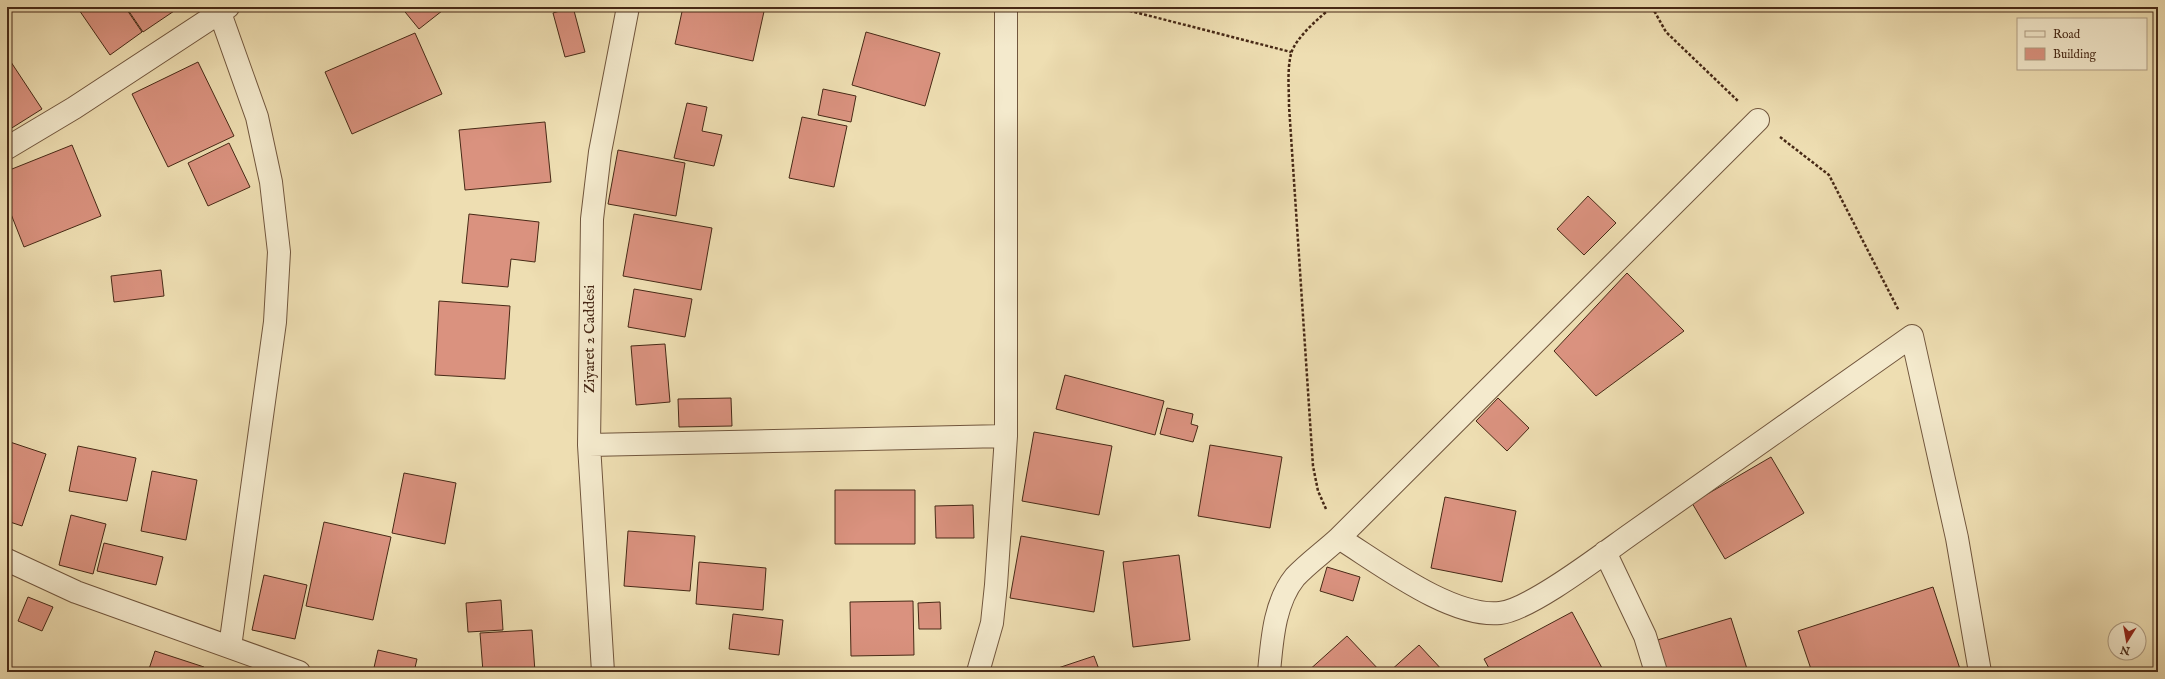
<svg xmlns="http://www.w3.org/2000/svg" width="2165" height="679" font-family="'IM FELL English',serif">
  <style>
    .building { fill: #da927f; stroke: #472916 }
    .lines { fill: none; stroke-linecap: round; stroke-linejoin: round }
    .minor-casing { stroke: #71563d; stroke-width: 24 }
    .path { stroke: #472916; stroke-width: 2.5; stroke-dasharray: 3 2; stroke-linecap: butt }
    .minor { stroke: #f4eacd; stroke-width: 22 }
    .labels { text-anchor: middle; stroke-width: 3.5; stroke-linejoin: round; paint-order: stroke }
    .street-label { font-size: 15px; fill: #472916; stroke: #f4eacd }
  </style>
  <rect width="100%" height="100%" fill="#eedeb2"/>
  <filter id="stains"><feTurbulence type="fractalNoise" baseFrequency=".005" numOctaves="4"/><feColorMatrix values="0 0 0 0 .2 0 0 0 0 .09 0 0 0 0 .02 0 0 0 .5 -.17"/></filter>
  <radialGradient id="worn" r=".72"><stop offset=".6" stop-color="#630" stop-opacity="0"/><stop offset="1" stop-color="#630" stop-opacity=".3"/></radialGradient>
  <!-- building -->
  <path class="building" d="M77,7H125L142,32L110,55Z
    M126,7H180L143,32Z
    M401,7H447L419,29Z
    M573,7L585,52L565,57L553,13Z
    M683,7H765L753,61L675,44Z
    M866,32L940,53L925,106L852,85Z
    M415,33L442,94L352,134L325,72Z
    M7,56L42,109L7,131Z
    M198,62L234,136L168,167L132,94Z
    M823,89L856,96L851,122L818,115Z
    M687,103L707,107L702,131L722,135L714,166L674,158Z
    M802,117L847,126L834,187L789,178Z
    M545,122L551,182L465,190L459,130Z
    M229,143L250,187L208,206L188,163Z
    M72,145L101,216L24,247L7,204V171Z
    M618,150L685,163L676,216L608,204Z
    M1588,196L1616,223L1584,255L1557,229Z
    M469,214L539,222L535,262L511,259L508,287L462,283Z
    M634,214L712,228L701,290L623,276Z
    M161,270L164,296L114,302L111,276Z
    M1627,273L1684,331L1596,396L1554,351Z
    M634,289L692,299L685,337L628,327Z
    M439,301L510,306L505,379L435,375Z
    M665,344L670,402L636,405L631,346Z
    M1065,375L1164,401L1155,435L1056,409Z
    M731,398L732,426L679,427L678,399Z
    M1498,398L1529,428L1507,451L1476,421Z
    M1167,408L1193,414L1191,424L1198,426L1193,442L1160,434Z
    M1034,432L1112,446L1099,515L1022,501Z
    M7,441L46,454L22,526L7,521Z
    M1210,445L1282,457L1270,528L1198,516Z
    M78,446L136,458L127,501L69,491Z
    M1771,457L1804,513L1725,559L1692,503Z
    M152,471L197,480L186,540L141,531Z
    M404,473L456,483L445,544L392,533Z
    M835,490H915V544H835Z
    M1445,497L1516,511L1502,582L1431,568Z
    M973,505L974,538H936L935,506Z
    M71,515L106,524L93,574L59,565Z
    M324,522L391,537L373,620L306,606Z
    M628,531L695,536L690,591L624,586Z
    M1021,536L1104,551L1094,612L1010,598Z
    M104,543L163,557L156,585L97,571Z
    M1179,555L1190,640L1133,647L1123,562Z
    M699,562L766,568L763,610L696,604Z
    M1327,567L1360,577L1353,601L1320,591Z
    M264,575L307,585L295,639L252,630Z
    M1933,587L1961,672H1812L1798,631Z
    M28,597L53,607L42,631L18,621Z
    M501,600L503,630L468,632L466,603Z
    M913,601L914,655L851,656L850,602Z
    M940,602L941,629H919L918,603Z
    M1572,612L1602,668L1595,672H1491L1484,659Z
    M733,614L783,620L779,655L729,649Z
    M1731,618L1748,672H1663L1654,641Z
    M532,630L535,672H483L480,633Z
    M1347,636L1381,672H1307Z
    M1419,645L1444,672H1389Z
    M378,650L417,659L414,672H373Z
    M155,651L204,667L202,672H148Z
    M1094,656L1100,672H1046Z"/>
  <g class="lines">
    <!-- minor casing -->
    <g class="minor-casing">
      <path id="minor" d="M220,13L257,117L271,182L279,252L275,322L230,647
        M7,148L74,108L228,7
        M589,445L1006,436
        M1339,538C1381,564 1451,618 1500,613C1530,610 1604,553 1631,534C1725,468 1818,402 1912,336L1957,538L1980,672
        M1605,552L1645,636L1656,672
        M7,560L76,592L299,672
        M603,672L589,445L592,219L600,152L628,7
        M978,672L992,623L996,585L1006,436V7
        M1269,672C1272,641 1274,603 1295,577C1308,563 1325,551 1339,538L1758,120"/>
    </g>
    <!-- path -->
    <path class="path" d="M1115,7L1291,52
      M1652,7L1666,32L1738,101
      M1780,137L1829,175L1899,311
      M1326,509L1318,491L1313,466L1289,106C1289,89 1287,70 1291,54C1295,38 1320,17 1332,7"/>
    <!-- minor -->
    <use href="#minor" class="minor"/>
  </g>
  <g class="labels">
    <!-- street labels -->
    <g class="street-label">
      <text transform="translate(589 339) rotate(-90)" y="5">Ziyaret 2 Caddesi</text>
    </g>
  </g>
  <!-- margin -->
  <rect width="2165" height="679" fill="none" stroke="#eedeb2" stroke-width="24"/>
  <rect x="8" y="8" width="2149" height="663" fill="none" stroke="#472916" stroke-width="2"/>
  <rect x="12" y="12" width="2141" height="655" fill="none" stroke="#472916"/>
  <!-- legend -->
  <rect x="2017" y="18" width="130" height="52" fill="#f4eacd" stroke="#af9d84"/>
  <rect x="2025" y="31" width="20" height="6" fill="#f4eacd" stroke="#af9d84"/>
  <text x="2053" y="38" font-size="12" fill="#472916">Road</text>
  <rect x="2025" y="48" width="20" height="12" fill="#da927f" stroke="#af9d84"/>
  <text x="2053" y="58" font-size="12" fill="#472916">Building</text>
  <!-- north arrow -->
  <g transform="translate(2127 641) rotate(191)"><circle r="19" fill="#f4eacd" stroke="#af9d84"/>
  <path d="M0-3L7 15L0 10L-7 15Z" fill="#8f2418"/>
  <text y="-6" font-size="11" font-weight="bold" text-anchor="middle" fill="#472916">N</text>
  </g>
  <rect width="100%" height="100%" filter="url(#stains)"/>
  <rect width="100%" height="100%" fill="url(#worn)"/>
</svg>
